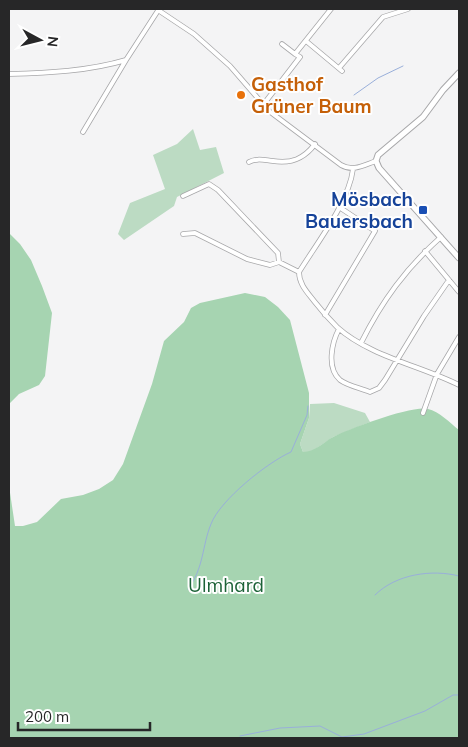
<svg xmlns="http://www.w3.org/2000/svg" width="468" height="747" font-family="Mulish,sans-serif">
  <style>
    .green { fill: #bcdbc3 }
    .forest { fill: #a6d4b1 }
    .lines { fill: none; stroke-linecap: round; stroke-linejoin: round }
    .stream { stroke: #99afda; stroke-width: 1 }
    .minor-casing { stroke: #a7a7a9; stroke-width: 5.5 }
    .tertiary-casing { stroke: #a7a7a9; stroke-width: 7 }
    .minor { stroke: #fff; stroke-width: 4 }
    .tertiary { stroke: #fff; stroke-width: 5 }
    .food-dot { fill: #e8710a; stroke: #fff; stroke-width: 2 }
    .transit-dot { fill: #1a4fb4; stroke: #fff; stroke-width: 2 }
    .labels { text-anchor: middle; stroke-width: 4; stroke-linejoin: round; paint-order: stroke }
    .food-label { font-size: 19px; font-weight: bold; fill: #c56008; stroke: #fff; text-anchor: start }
    .transit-label { font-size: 19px; font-weight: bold; fill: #164399; stroke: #fff; text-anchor: end }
    .park-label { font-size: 19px; fill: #1c6237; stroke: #fff }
  </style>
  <rect width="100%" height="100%" fill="#f4f4f5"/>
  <!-- green -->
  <path class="green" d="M193,129L200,150L216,147L224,173L177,197L174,206L124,240L118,234L130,203L165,189L153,155L177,144Z
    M334,403L365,413L370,422L333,437L311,452H303L300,444L309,418L310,404Z"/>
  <!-- forest -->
  <path class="forest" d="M9,233L20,244L31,260L42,286L52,313L45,376L39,385L19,394L9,404Z
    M245,293L265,297L278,307L290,320L309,393V418L300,444L303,452C315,452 322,443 333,437C349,429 412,405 428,409C439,411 450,423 459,430V738H9V486L15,526H23L37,522L61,499L83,495L99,489L113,480L123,464L152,384L164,341L184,322L191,308L200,303Z"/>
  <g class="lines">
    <!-- stream -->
    <path class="stream" d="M354,95L378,78L403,66
      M188,589C204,568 202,546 211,524C220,500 268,462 291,452L307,415L308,406
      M375,595C396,574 432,569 459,576
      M240,736L280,728L320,726L342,737L364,734L425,711L453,695H459"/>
    <!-- minor casing -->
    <g class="minor-casing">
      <path id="minor" d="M158,10L194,34L230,66L269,111L341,165C353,172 364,165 376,161
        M306,41L342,71
        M282,44L295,54
        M339,68L383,17L408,9
        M9,74C48,73 89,71 126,60L159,9
        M263,105L300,57L295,54L331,9
        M83,132L126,60
        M249,162C257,158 263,160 273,161C291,164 304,159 315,144
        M353,169C349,202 317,243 299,272C299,284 307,292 314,301C321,310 329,319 337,327C369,356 421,366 459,385
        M183,196L209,184L218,190L278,253L279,262
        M183,234L195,233L247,259L270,265L279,262L299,272
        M425,251L459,292
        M325,315L375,231L339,207
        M339,329C332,342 326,368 340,380C348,386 361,388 370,392L379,388L385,380L424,316L449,280
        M361,343C382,301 406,268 441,237
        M423,413L437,374L459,337"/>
    </g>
    <!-- tertiary casing -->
    <g class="tertiary-casing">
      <path id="tertiary" d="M459,73L443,90L423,117L378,155L376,161L379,168L459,258"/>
    </g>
    <!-- minor -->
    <use href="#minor" class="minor"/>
    <!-- tertiary -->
    <use href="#tertiary" class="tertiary"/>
  </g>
  <!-- markers -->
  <circle class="food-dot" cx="241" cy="95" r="5"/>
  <rect class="transit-dot" x="418" y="205" width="10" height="10" rx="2.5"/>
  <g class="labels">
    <!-- food labels -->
    <g class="food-label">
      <text x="251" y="91">Gasthof<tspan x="251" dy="22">Grüner Baum</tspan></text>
    </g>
    <!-- transit labels -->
    <g class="transit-label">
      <text x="413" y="206">Mösbach<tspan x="413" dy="22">Bauersbach</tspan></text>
    </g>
    <!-- park labels -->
    <g class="park-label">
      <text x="226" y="592">Ulmhard</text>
    </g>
  </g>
  <!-- border -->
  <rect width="468" height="747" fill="none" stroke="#272728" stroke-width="20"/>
  <!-- north arrow -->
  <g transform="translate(40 40) rotate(97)" stroke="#ffffff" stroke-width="4" paint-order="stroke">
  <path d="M0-4L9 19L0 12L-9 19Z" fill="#272728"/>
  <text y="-8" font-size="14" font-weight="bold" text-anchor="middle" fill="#272728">N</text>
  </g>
  <!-- scale -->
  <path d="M18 722v8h132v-8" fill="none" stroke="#272728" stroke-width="2.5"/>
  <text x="25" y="722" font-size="15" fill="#272728" stroke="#ffffff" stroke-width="4" paint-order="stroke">200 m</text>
</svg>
